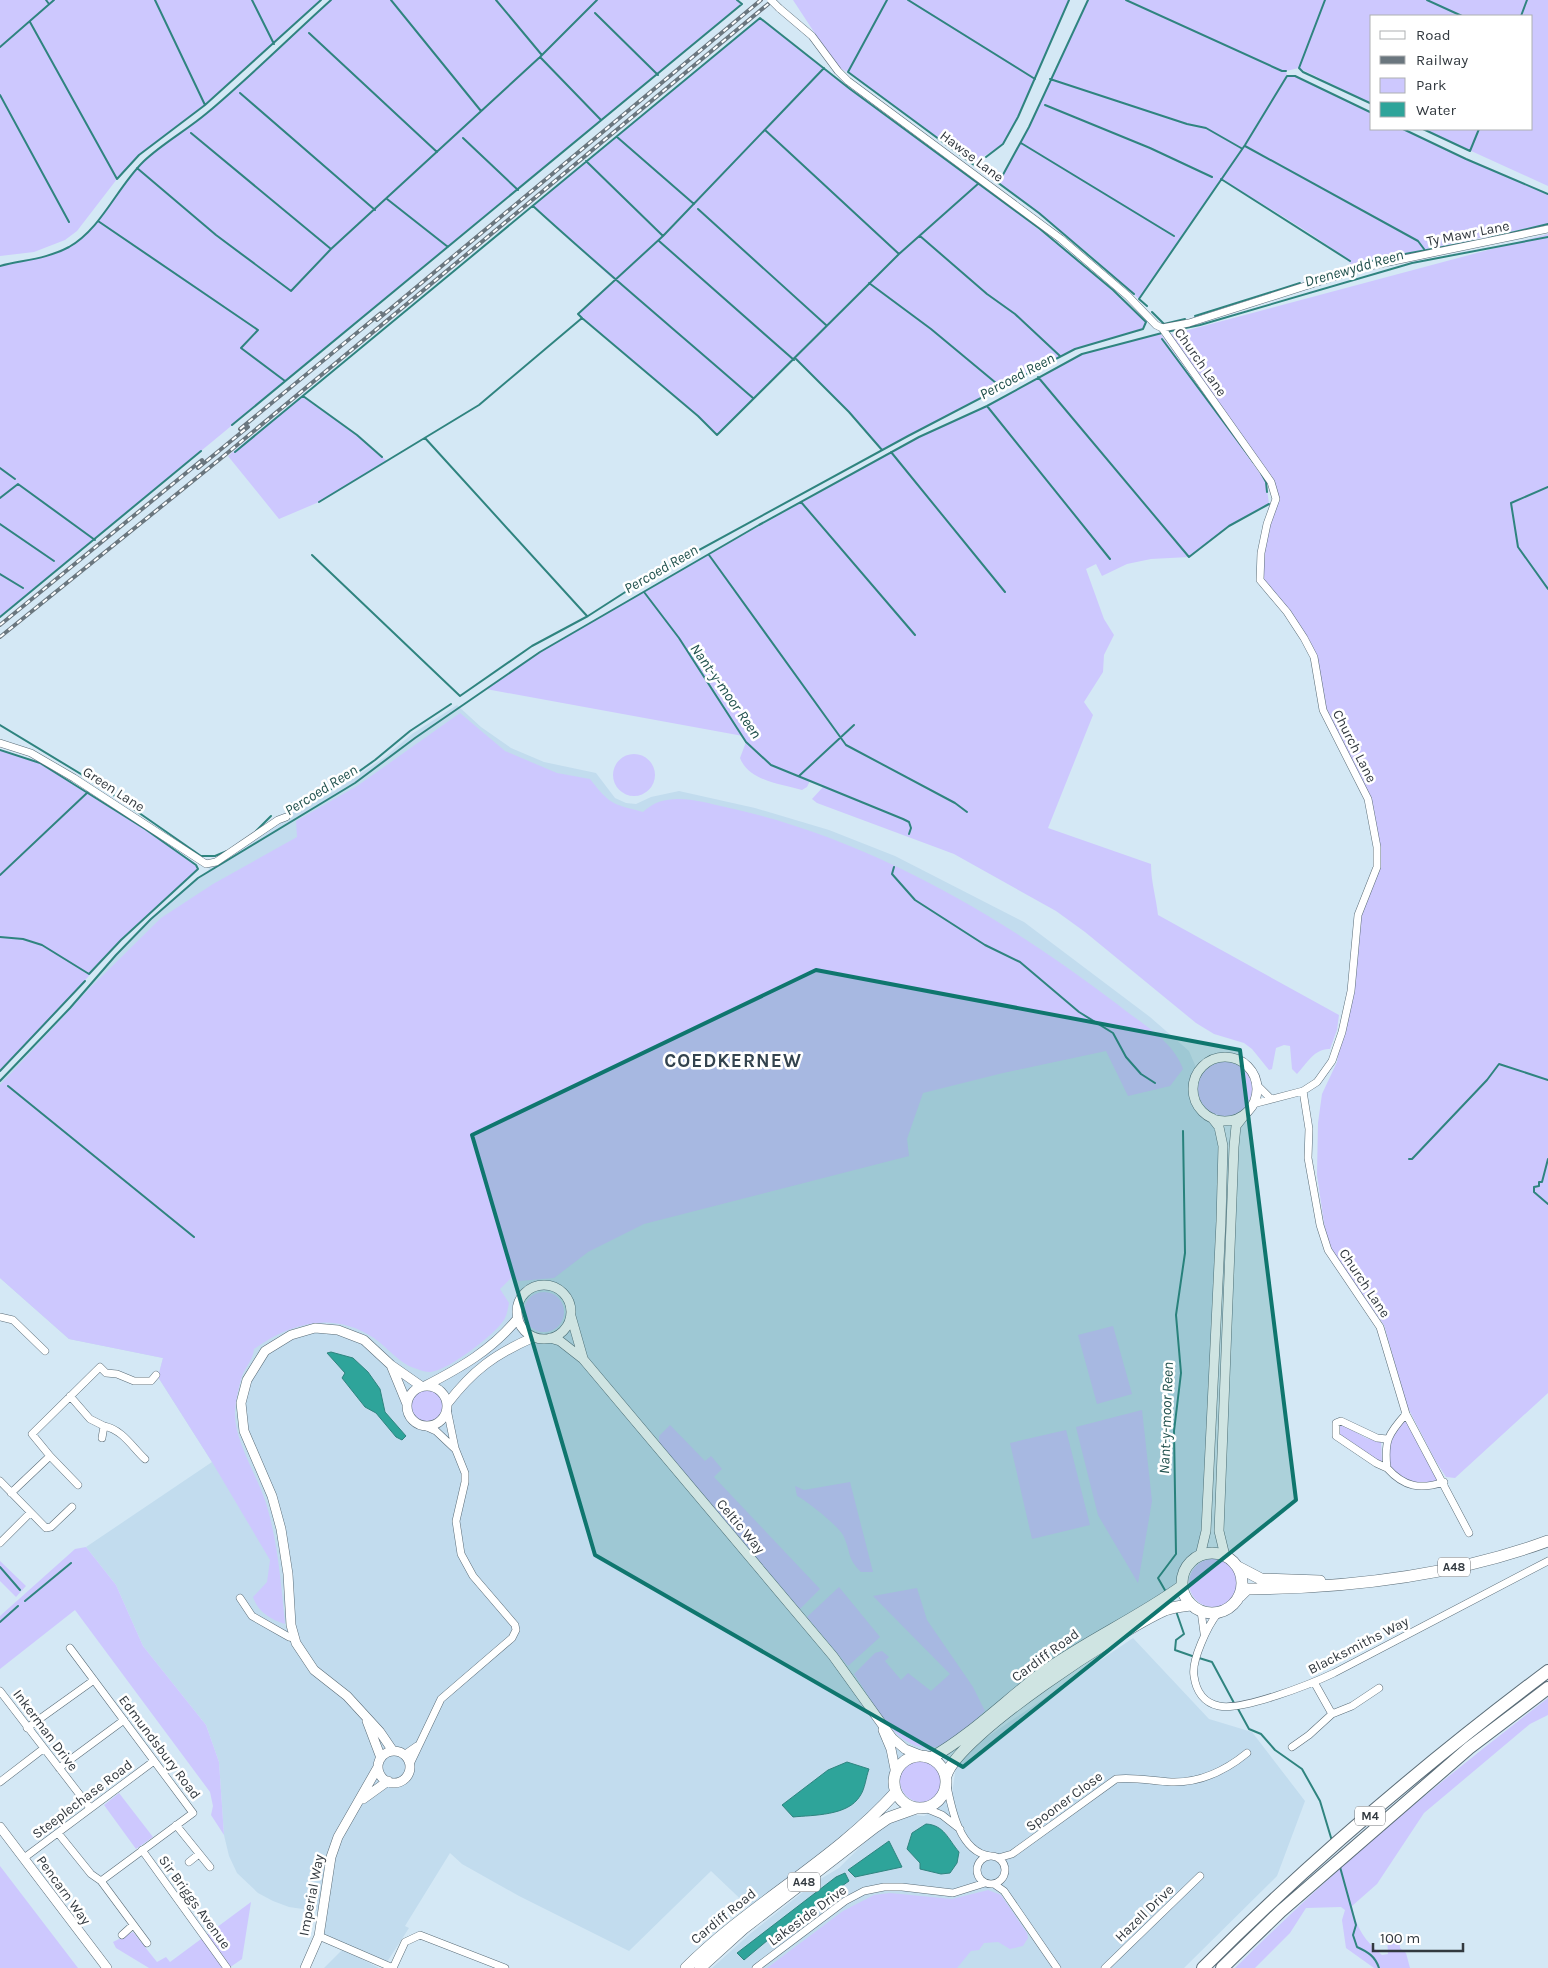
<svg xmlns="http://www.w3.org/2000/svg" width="1548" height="1968" font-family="Karla,sans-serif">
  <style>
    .built { fill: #c2dcee }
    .green { fill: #cdc8fe }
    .water { fill: #2ea49a; stroke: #2f847f }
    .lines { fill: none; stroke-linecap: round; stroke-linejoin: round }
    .stream { stroke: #2f847f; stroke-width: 2 }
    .minor-casing { stroke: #5a6c77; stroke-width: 8 }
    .tertiary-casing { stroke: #5a6c77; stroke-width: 10 }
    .primary-casing { stroke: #5a6c77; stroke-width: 12 }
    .motorway-casing { stroke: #5a6c77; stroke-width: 14 }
    .minor { stroke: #fff; stroke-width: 7 }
    .tertiary { stroke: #fff; stroke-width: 9 }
    .primary { stroke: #fff; stroke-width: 11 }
    .motorway { stroke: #fff; stroke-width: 12 }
    .rail-casing { stroke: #6a767e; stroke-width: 4 }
    .rail { stroke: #fff; stroke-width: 2; stroke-dasharray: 5.5; stroke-linecap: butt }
    .minor-bridge-casing { stroke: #5a6c77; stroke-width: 8; stroke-linecap: butt }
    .minor-bridge { stroke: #fff; stroke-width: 7 }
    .marked { fill: #0f766e; fill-opacity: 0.2; stroke: #0f766e; stroke-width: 4; stroke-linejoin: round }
    .labels { text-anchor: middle; stroke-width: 5; stroke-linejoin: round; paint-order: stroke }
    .shield { fill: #fff; stroke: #707479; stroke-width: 1 }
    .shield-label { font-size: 12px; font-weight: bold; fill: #32393f }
    .street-label { font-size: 14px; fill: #32393f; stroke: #fff }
    .water-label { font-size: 15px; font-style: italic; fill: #23534f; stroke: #fff }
    .district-label { font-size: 19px; font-weight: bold; letter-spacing: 1px; fill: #33434e; stroke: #fff }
  </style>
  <rect width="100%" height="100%" fill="#d4e8f5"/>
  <!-- built -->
  <path class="built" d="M457,705L481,727L511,748L544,762L596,773L615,798L626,803L636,804L651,797L679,791L755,808L829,830L895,856L1024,922L1150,1017L1189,1051L1198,1072L1194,1082V1096L1198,1106L1212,1118L1223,1146L1200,1556L1188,1566L1183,1575L1182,1586L931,1758L918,1756L903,1763L896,1774V1792L752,1910L711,1871L629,1951L519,1896L462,1864L450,1853L405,1926L409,1928L385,1965L319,1936L323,1912L289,1907L273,1901L258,1893L237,1873L229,1856L224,1835L219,1762L206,1725L143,1646L116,1585L86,1547L212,1462L158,1377L163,1358L69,1339L0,1278V1081L70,1008L116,955L175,897L208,872L210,864L291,813L335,791L385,757L412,734Z
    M1133,1638L1209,1719L1252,1732L1305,1801L1277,1876L1184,1968H712L751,1933L817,1881L839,1868L868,1839L891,1822L915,1815L924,1816L937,1809L952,1794L956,1766L974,1746Z
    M343,1949L379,1968H324Z"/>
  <!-- green -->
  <path class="green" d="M0,0H321L205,105L139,155L117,179L77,231L65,240L34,252L0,256Z
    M331,0H737L742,4L0,617V266C23,260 47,259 69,247C102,228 117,187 144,161C163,143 187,130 207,113C250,77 290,37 331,0Z
    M793,0H1070L1018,117L1003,144L972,164L848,72L837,67Z
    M1088,0H1548V186L1423,129H1532V16H1372V104L1299,68L1286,71L1287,76H1295L1372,113V129H1403L1466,159L1548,194V224L1378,259L1353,267C1346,252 1242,192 1221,179L1139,299L1089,254L999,183L1029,127Z
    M760,18C791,42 821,67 852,91C951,165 1053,233 1143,319L1146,322L1143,329L1075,349L882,450L849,412L796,358L717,435L698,416L582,318L578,314L615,281L533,206Z
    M1548,234V1393L1455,1478L1446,1477L1435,1460L1407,1406L1384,1325L1332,1252L1325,1230L1317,1175L1318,1123L1322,1094L1337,1062L1358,915L1377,867L1368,799L1323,710L1320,685L1304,638L1260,580L1261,553L1276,499L1271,482L1166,336Z
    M1160,333L1266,482L1269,504L1229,526L1189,557L1151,559L1127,564L1102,576L1096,564L1086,569L1104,619L1114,635L1104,655L1103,672L1084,702L1093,715L1048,828L1151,864C1151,882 1156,897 1158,915L1339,1015L1337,1030L1330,1049C1315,1048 1307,1063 1297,1074L1292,1069L1290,1046L1284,1045L1276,1048L1272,1069L1269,1070L1252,1049L1244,1043L1214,1034L1196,1023L1085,932L1056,911L954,854L817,803L812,799L823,787L810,781L807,787L802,790C781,784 749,781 740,758L746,742L743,736L486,689L540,652L670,576L919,437L987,406L1082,354Z
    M302,396L357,435L387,461L319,502L279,519L228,456Z
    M460,713L505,751L557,773L590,779C610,805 613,804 643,812C665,790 699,801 725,807C869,838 1001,916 1117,1004C1140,1023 1173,1040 1183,1069L1170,1086L1128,1096L1106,1051L1003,1073L923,1093L907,1139L909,1156L644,1224L588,1252L554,1278L519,1281L513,1276L500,1289L509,1303C508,1308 507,1314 505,1318C498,1333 445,1373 429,1372C424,1372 418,1369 414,1368C399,1363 387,1347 374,1338C333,1311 292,1322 254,1349C253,1360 246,1366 242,1376C239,1386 236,1400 235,1410C233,1439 257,1475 266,1503C278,1543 281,1583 285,1624C270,1619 258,1612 253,1597L267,1582L270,1560L212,1462L158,1377L163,1358L69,1339L0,1278V1085L92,986L161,918L213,884L297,837L296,821L357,786Z
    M0,750L40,763L145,829L196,865L198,869L121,940L47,1023L0,1071Z
    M613 775a21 21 0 1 1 42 0a21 21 0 1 1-42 0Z
    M1198 1089a27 27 0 1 1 54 0a27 27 0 1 1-54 0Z
    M524 1312a20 20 0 1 1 40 0a20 20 0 1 1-40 0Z
    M1113,1326L1132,1394L1097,1404L1078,1335Z
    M411 1406a16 16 0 1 1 32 0a16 16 0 1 1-32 0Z
    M1142,1410L1152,1501L1138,1583L1098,1515L1076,1427Z
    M1405,1419L1438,1479L1437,1482L1410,1484L1391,1470L1388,1461L1389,1438Z
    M1341,1424L1366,1438L1381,1442L1382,1461L1380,1462L1338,1436V1425Z
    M670,1425L705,1461L711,1456L722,1469L714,1477L820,1589L800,1609L659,1444V1436Z
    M1066,1430L1090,1525L1032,1539L1010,1443Z
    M850,1482L873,1572H861C847,1558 851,1553 844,1537C840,1527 807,1501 797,1496L795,1486L804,1490Z
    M86,1547L116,1585L143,1646L206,1725L219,1762L224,1835L211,1815L213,1806L210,1792L75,1610L0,1669V1616L75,1549Z
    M1189 1583a24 24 0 1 1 48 0a24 24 0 1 1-48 0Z
    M0,1561L26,1586L16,1597L0,1581Z
    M839,1587L880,1637L848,1666L807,1617Z
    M917,1588L927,1620L973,1687L985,1711C972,1723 956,1740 939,1746C898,1758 874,1702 854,1674L875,1653L882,1651L889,1657L885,1661L901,1680L908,1673L931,1691L950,1674L873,1596Z
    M1548,1698V1715L1530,1724L1424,1813L1377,1884L1352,1906C1356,1928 1365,1941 1382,1955L1388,1954L1387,1936L1395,1933L1399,1936L1400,1948L1406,1953L1410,1968H1374L1346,1948L1342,1920L1345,1910L1341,1907L1306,1908L1290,1933L1255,1968H1235C1333,1870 1438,1782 1548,1698Z
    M900 1781a21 21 0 1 1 42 0a21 21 0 1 1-42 0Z
    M119,1793L153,1837L136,1849L104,1805Z
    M0,1866L78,1968H0Z
    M988,1890L1001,1895L1027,1933L1028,1938L1023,1946L1010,1949L998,1942L984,1943L979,1950L971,1951L957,1968H767L843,1911L874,1895L890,1893L952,1899Z
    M251,1902L242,1959L229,1968H149L116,1948L113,1942L133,1932L157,1962L166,1957L170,1962Z"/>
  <!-- water -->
  <path class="water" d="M331,1352L353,1358L368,1372L380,1389L385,1412L406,1436L402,1440L396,1437L376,1413L365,1407L342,1378L345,1373L327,1353Z
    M847,1762L869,1769C866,1777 865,1789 860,1796C848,1816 813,1815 793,1817L782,1805L828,1770Z
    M926,1824C944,1825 948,1839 959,1852L957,1863L950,1873L941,1874L920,1869V1863L907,1849L912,1833Z
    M889,1841L902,1867L855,1877L848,1870Z
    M845,1873L849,1881L780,1930L744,1960L737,1953L836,1877Z"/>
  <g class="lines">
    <!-- stream -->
    <path class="stream" d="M46,0L49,4
      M155,0L205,105
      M252,0L274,44
      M391,0L481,111
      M496,0L541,54
      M887,0L848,72L1039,213L1134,294
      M908,0L1035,79
      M1126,0L1282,71H1286
      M1325,0L1299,68L1303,72L1372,104
      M1427,0L1462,16
      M595,13L658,75
      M1521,16L1527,0
      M30,22L117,179L139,155L205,105L321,0
      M309,33L437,152
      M0,47L54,0
      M540,57L601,120
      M1050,79L1187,124L1206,128L1241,148
      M240,93L375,210
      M0,95L69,222
      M1045,105L1150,148L1212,177
      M1403,129L1466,159L1548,194
      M1423,129L1470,151L1479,129
      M765,130L899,254
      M191,133L331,249
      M617,137L694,204
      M463,138L518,190
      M1021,143L1174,236
      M1245,146L1418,241L1424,249
      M986,157L1003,144L1018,117L1069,0
      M586,161L663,236
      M137,168L216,235L291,291L331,249L540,57L597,0
      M1221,179L1350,261
      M999,182L1029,127L1088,0
      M387,199L448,247
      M533,206C605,272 680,334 753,398
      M698,209L826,325
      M98,221L258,330L241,348L285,381
      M920,236L987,294L1015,314L1060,356
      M1489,238L1548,224
      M659,241L794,360
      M0,266C23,260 47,259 69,247C102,228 117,187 144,161C163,143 187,130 207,113C250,77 290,37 331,0
      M1353,267L1378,259L1475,241
      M869,283L931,329L996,383
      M1147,306L1139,299L1245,145L1287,76H1295L1372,113
      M1152,312L1164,324L1185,319
      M1195,316L1300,283
      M582,318L698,416L717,435L899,254L979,183
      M1166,332L1200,325L1412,263L1548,237
      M1162,339L1254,463
      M796,359L849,412L882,450
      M1038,377L1189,557L1229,526L1269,504
      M303,396L357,435L382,457
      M987,406L1110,559
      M232,425L742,4L737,0
      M425,438L587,616
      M235,452L760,18L850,89L1040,229L1113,290L1146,322L1143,329L1075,349L908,436L644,580L588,616L532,646L460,696L312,555
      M891,452L1005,592
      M0,468L15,479
      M1261,473L1266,482L1267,492
      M1548,487L1511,503L1518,547L1548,589
      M0,498L18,484L95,540
      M319,502L479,405L582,318L578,314L663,236L824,68
      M801,502L915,635
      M0,524L54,561
      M709,555L846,745L955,803L967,812
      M0,574L23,588
      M644,592L679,638L746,742L771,765L903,819L909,822L911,828L909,834
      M0,617L201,451
      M0,725L99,785L201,856H215L227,851
      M0,750L40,763L145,829L196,865L198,869L121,940L89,974L42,945L23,939L0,937
      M799,776L854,725
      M290,804L311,801L347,780L375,760L410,731L451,704
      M256,831L271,816
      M894,867L892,874L915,900L985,945L1020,962L1079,1012L1113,1033L1126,1057L1141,1074L1155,1083
      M0,875L88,792
      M0,1071L85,981
      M0,1081L70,1008L116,955L151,919L198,878L355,783L415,738L540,652L759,525L919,437L987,406L1082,354L1162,333
      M8,1086L194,1237
      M1409,1159H1412L1487,1080L1499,1064L1548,1080
      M1548,1159L1542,1182H1539V1186L1534,1187V1192L1548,1204
      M0,1567L20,1590
      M1166,1592L1158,1578L1176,1554L1174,1431L1181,1373L1176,1315L1185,1253L1183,1131
      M25,1601L71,1563
      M1176,1611L1184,1634L1176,1640L1175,1650L1195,1657
      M0,1622L18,1606
      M1199,1658L1212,1662L1234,1703
      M1237,1707L1249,1729L1261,1734L1275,1750L1302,1769L1320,1801L1332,1841
      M1340,1867L1356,1925L1353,1935L1357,1947C1368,1952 1375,1956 1379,1968"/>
    <!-- minor casing -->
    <g class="minor-casing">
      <path id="minor" d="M779,8L812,36L838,71L848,81L1061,239L1128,296L1156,325L1162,328
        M1162,328L1271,482L1276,499L1267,524L1261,553L1260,580L1287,612L1304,638L1314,657L1323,710L1368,799L1377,847V867L1358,915L1351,991L1342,1032L1332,1061L1317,1082L1303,1091L1253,1104
        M1162,328L1189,323L1365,267L1548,229
        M0,743L31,753L74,778L206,864L216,862L278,820L286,817
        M1257,1085L1271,1099
        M1303,1091L1309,1129L1308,1158L1320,1225L1328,1250L1380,1327L1406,1414L1469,1533
        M0,1317L13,1320L45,1351
        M70,1396L90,1419L104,1426L102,1438
        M1406,1414C1388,1434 1384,1441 1387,1468C1404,1487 1420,1490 1444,1482
        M104,1426C123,1430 132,1447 145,1459
        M425,1426L436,1431L454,1448
        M1387,1439L1377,1438L1341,1421L1336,1423V1436L1376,1463L1387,1468
        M50,1456L78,1485
        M0,1481L46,1528L51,1527L72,1507
        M11,1493L50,1456L32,1434L100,1367L106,1373L117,1374L134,1381H151L156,1375
        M0,1543L30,1513
        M240,1598L252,1616L289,1637L294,1638
        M1201,1611L1204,1633
        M1218,1613C1208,1625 1191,1661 1194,1676C1196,1691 1204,1703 1219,1706C1243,1711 1311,1684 1334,1673L1548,1561
        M1314,1682L1332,1714
        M0,1691L90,1808
        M27,1728L94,1680
        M1292,1747L1309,1735L1332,1714L1352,1706L1379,1688
        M404,1755L417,1746
        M410,1764L441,1699L512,1638L516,1630L515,1625L473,1576L461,1554L456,1521L465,1482V1473L455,1448L447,1409
        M59,1768L124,1720
        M946,1781C951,1807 959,1852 990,1856
        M0,1782L43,1749
        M925,1808L942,1815L960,1829
        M176,1825L210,1867
        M58,1833L91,1874L101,1881L193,1813L70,1648
        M142,1850L227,1968
        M977 1870a14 14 0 1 1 28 0a14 14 0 1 1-28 0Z
        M24,1858L154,1761
        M998,1858L1012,1854L1116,1779C1135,1777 1152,1781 1171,1782C1200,1783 1225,1771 1247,1753
        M189,1862L199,1854
        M101,1881L147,1943
        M994,1884L1004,1891L1057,1968
        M122,1935L133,1925
        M319,1936L393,1968
        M393,1968L405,1942L420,1935L505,1968
        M756,1968L845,1901L864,1891L884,1887H902L953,1893L985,1883
        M1105,1968L1200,1876"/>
    </g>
    <!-- tertiary casing -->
    <g class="tertiary-casing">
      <path id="tertiary" d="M1193 1089a32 32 0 1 1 64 0a32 32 0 1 1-64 0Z
        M517 1312a27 27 0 1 1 54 0a27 27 0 1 1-54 0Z
        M571,1316L583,1358
        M550,1338L560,1341L583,1359L833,1656L892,1738L905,1749L925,1757
        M391,1365L407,1404
        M407 1406a20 20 0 1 1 40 0a20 20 0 1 1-40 0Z
        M425,1386C460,1368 492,1350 518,1318
        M447,1404C473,1370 495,1354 534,1337
        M1200,1556L1206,1531L1221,1221L1223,1146L1219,1127L1212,1118
        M1225,1556L1219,1531L1234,1147L1236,1126L1247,1112
        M367,1721L381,1758
        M883,1730L891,1749L896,1774
        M393,1751L380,1732L347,1696L314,1670L296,1643L291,1625L288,1574L281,1529L272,1496L244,1431L241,1403L247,1380L265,1351L291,1335L315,1328L338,1330L364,1340L391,1365L421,1386
        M378 1767a16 16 0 1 1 32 0a16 16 0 1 1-32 0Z
        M363,1799L388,1781
        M0,1827L107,1968
        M305,1968L319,1936L331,1857L338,1837L378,1767"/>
    </g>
    <!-- primary casing -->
    <g class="primary-casing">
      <path id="primary" d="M1182 1583a30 30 0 1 1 60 0a30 30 0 1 1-60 0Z
        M1238,1567L1261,1579L1320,1581
        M1240,1596L1247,1589C1348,1588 1453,1576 1548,1541
        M894 1782a26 26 0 1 1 52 0a26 26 0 1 1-52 0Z
        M931,1758C973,1734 1007,1699 1046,1670C1090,1639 1139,1617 1182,1586
        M946,1776C958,1735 1122,1629 1165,1610C1173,1607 1183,1606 1191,1605
        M686,1968C751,1903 835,1860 896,1792
        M700,1968L743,1929L875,1827L888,1818L916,1808"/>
    </g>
    <!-- motorway casing -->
    <g class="motorway-casing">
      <path id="motorway" d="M1203,1968C1310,1861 1427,1762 1548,1671
        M1222,1968L1281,1911L1469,1748L1548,1688"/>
    </g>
    <!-- minor -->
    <use href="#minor" class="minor"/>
    <!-- tertiary -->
    <use href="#tertiary" class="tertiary"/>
    <!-- primary -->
    <use href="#primary" class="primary"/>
    <!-- motorway -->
    <use href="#motorway" class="motorway"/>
    <!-- rail casing -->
    <g class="rail-casing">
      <path id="rail" d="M377,320L761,0
        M240,429L381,313
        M198,468L248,427
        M0,625L202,460
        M0,637L225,455L773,0"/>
    </g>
    <!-- rail -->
    <use href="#rail" class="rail"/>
    <!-- minor-bridge casing -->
    <g class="minor-bridge-casing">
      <path id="minor-bridge" d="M771,0L779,8"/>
    </g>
    <!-- minor-bridge -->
    <use href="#minor-bridge" class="minor-bridge"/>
  </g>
  <!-- marked area -->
  <path class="marked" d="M816,970L1240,1050L1296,1500L963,1767L595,1555L472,1135Z"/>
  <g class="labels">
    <!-- shield labels -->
    <g class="shield">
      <rect x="1438" y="1557.5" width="32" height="19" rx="4"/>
      <rect x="1355" y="1806.5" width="30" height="19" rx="4"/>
      <rect x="788" y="1872.5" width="32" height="19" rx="4"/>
    </g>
    <g class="shield-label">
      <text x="1454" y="1571">A48</text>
      <text x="1370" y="1820">M4</text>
      <text x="804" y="1886">A48</text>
    </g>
    <!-- street labels -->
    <g class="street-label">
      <text transform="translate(972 156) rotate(37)" y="5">Hawse Lane</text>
      <text transform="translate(1468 233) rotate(-11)" y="5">Ty Mawr Lane</text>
      <text transform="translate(1201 362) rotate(55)" y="5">Church Lane</text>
      <text transform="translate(1355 746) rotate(63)" y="5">Church Lane</text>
      <text transform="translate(114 789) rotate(33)" y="5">Green Lane</text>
      <text transform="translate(1365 1283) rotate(56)" y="5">Church Lane</text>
      <text transform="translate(741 1526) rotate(50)" y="5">Celtic Way</text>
      <text transform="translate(1358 1645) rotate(-27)" y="5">Blacksmiths Way</text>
      <text transform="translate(1045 1655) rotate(-36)" y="5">Cardiff Road</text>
      <text transform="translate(46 1730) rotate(53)" y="5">Inkerman Drive</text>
      <text transform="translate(160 1747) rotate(53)" y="5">Edmundsbury Road</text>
      <text transform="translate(82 1799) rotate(-37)" y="5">Steeplechase Road</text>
      <text transform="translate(1064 1801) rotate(-36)" y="5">Spooner Close</text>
      <text transform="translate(64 1890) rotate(54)" y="5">Pencarn Way</text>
      <text transform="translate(311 1895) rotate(-79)" y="5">Imperial Way</text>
      <text transform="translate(195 1902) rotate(54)" y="5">Sir Briggs Avenue</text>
      <text transform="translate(1144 1913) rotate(-44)" y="5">Hazell Drive</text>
      <text transform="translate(807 1915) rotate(-36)" y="5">Lakeside Drive</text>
      <text transform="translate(723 1916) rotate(-39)" y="5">Cardiff Road</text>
    </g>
    <!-- water labels -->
    <g class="water-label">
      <text transform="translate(1354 268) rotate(-16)" y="5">Drenewydd Reen</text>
      <text transform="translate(1017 376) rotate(-28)" y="5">Percoed Reen</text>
      <text transform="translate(661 569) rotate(-30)" y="5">Percoed Reen</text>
      <text transform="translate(726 691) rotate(55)" y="5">Nant-y-moor Reen</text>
      <text transform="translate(321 790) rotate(-32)" y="5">Percoed Reen</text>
      <text transform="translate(1166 1418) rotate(-88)" y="5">Nant-y-moor Reen</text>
    </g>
    <!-- district labels -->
    <g class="district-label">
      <text x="733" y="1067">COEDKERNEW</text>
    </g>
  </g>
  <!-- legend -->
  <rect x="1370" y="15" width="162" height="115" fill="#ffffff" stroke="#adb0b2"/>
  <rect x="1380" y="31" width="25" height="8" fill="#ffffff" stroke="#adb0b2"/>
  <text x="1416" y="40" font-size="15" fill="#32393f">Road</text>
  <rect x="1380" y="56" width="25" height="8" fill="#6a767e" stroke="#adb0b2"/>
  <text x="1416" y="65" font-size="15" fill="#32393f">Railway</text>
  <rect x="1380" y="78" width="25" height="15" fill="#cdc8fe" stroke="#adb0b2"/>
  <text x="1416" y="90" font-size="15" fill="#32393f">Park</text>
  <rect x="1380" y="102" width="25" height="15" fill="#2ea49a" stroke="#adb0b2"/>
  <text x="1416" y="115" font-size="15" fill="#32393f">Water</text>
  <!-- scale -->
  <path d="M1373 1943v8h90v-8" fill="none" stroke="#32393f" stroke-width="2.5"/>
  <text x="1380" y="1943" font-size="15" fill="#32393f" stroke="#ffffff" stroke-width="4" paint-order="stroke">100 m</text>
</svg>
